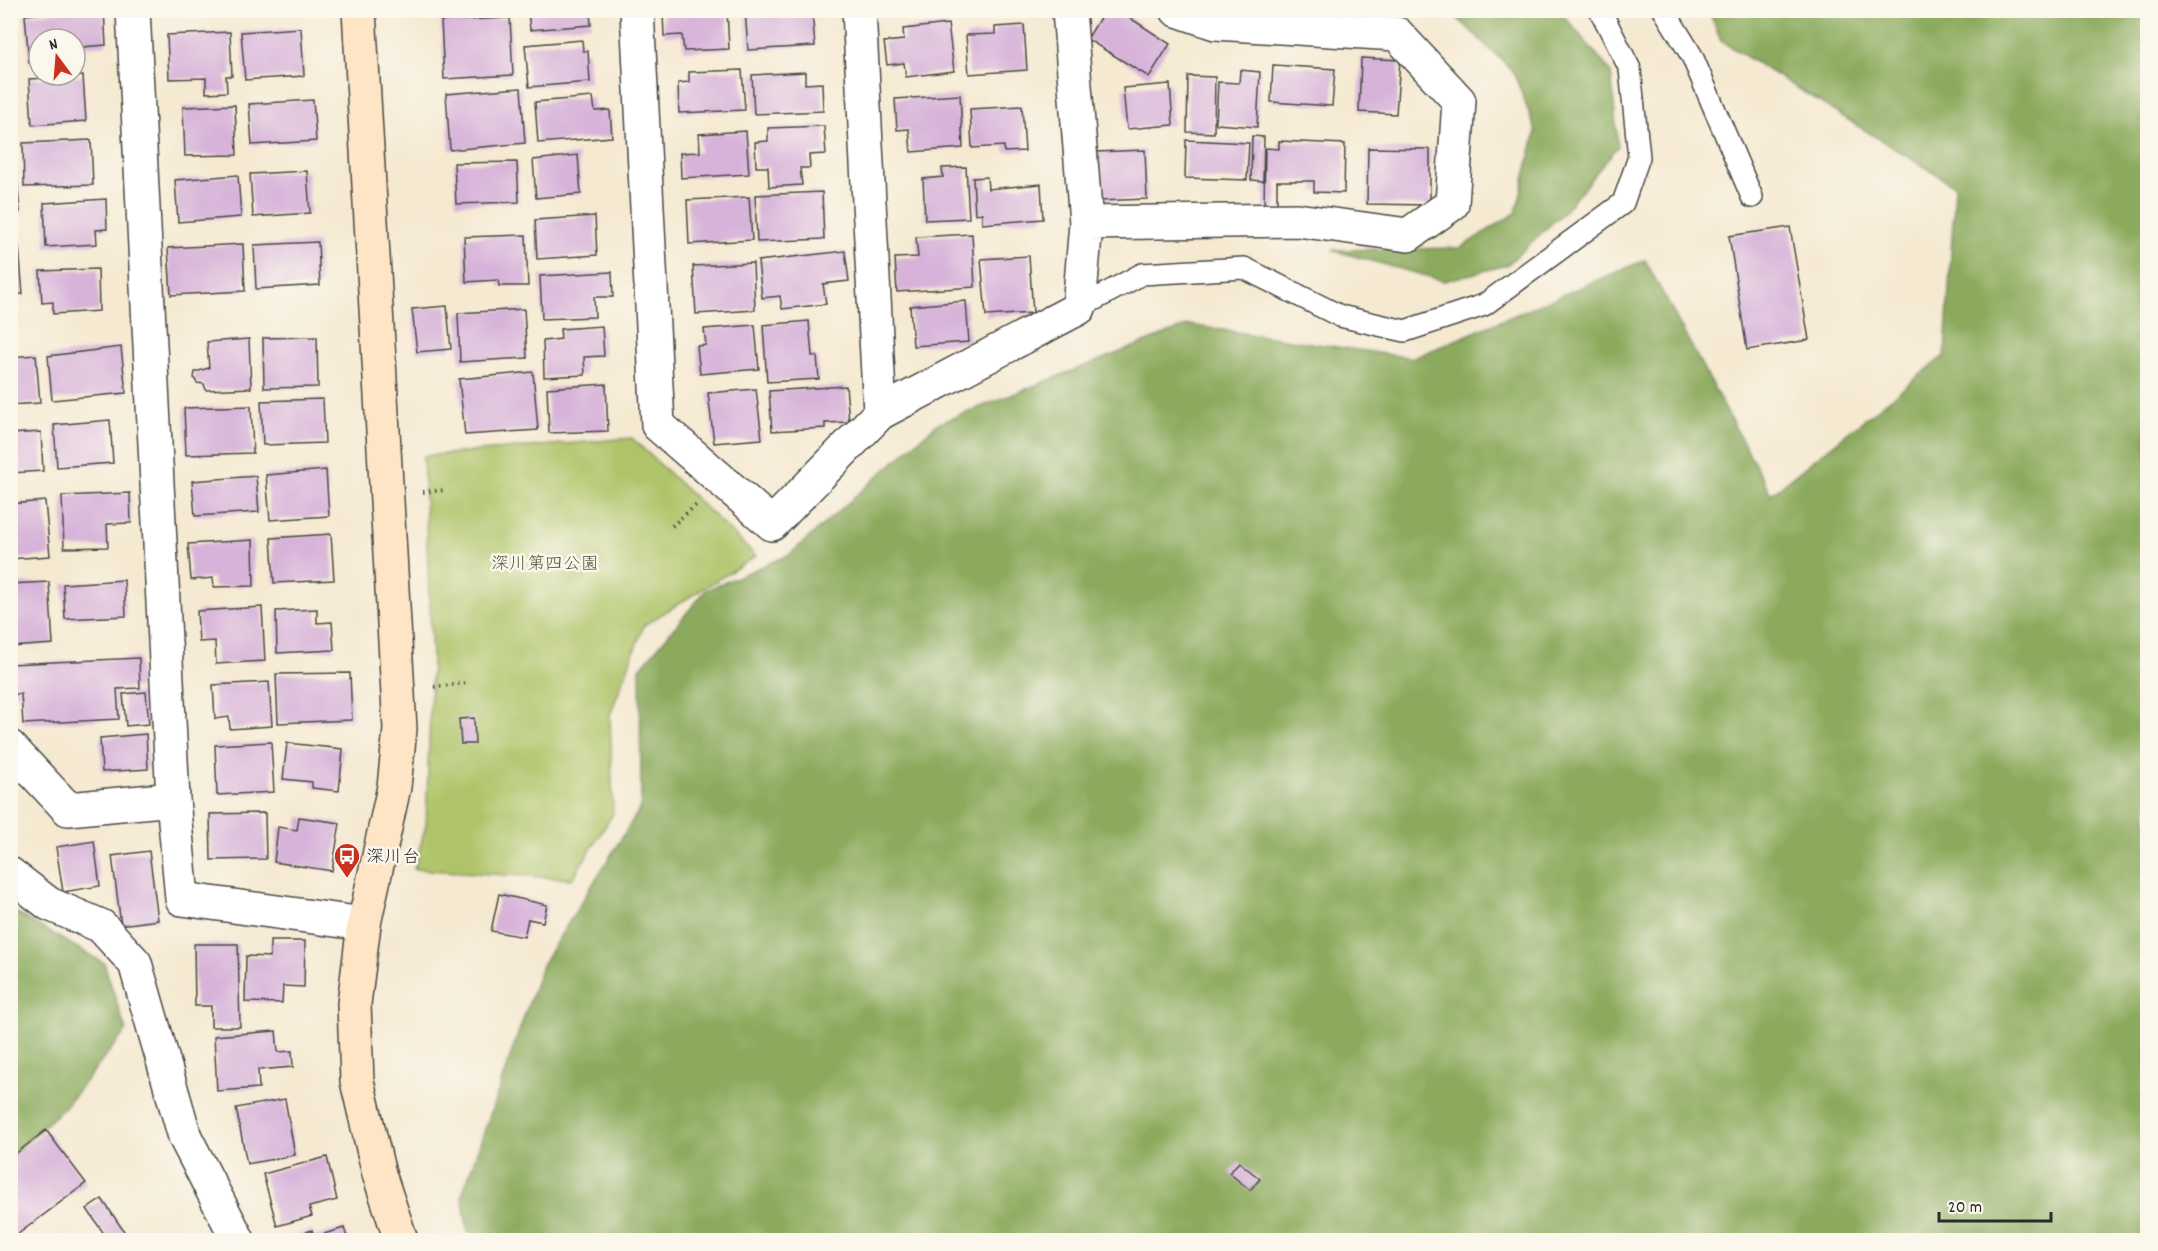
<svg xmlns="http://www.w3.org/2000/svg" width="2158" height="1251" font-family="Dekko,'Klee One',sans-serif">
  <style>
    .green { fill: #afc469; stroke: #6d784a; stroke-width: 1.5 }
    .forest { fill: #8baa5d; stroke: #5b6a44; stroke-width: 1.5 }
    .building { fill: #d7b3d9 }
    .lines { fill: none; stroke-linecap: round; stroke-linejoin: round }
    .lane-casing { stroke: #494844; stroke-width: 24 }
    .street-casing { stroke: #494844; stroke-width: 36 }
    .secondary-casing { stroke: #494844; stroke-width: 36 }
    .path { stroke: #494844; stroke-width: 4; stroke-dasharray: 1.5 4.5; stroke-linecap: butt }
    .lane { stroke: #fff; stroke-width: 21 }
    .street { stroke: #fff; stroke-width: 33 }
    .secondary { stroke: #fde5c5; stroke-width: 33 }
    .labels { text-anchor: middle; stroke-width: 5; stroke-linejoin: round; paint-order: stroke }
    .park-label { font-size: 18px; fill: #53593e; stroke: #fbf7ec }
    .poi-label { font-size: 18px; fill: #2b2b2b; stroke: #fbf7ec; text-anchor: start }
  </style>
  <rect width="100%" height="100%" fill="#fbf7ec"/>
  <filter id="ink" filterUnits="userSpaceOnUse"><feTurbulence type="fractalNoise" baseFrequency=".0167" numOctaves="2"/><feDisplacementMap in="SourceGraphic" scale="12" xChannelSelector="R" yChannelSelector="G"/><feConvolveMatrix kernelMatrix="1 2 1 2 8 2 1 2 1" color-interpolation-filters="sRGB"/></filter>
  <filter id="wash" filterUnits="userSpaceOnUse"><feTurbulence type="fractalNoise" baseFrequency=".008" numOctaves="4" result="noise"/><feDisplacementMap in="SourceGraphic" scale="24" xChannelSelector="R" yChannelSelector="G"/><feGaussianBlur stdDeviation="1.35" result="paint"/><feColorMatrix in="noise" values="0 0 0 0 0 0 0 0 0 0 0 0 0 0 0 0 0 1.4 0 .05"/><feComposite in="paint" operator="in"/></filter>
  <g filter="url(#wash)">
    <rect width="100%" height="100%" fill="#f5e9d1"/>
    <!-- green -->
    <path class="green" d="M632,438L756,556L644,625L610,715L613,814L572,879L414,869L426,825L432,657L423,456Z"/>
    <!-- forest -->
    <path class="forest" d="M1450,11H1560L1611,72L1618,146L1564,212L1507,265L1444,281L1332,250L1460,248L1516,213L1536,131L1513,71Z
      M1709,11H2147V1240H469L462,1195L542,965L641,807L640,668L706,590L789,555L937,424L1189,325L1413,358L1645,260L1771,494L1945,355L1955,186L1721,41Z
      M11,910L104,963L126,1031L63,1109L11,1156Z"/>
    <g id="blocks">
      <!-- building -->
      <path class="building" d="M80,10H104L106,45L82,47L83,59L75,60V39H39V62L29,63L25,15Z
        M528,10H590L591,25L530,30Z
        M702,10H727L729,49L684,51L682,35L664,36L663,13Z
        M745,10H812L815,46L748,50Z
        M1105,10H1118L1170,44L1149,77L1087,39Z
        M510,18L513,75L444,79L441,21Z
        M948,24L954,71L906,77L904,63L887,65L884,42L904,40L903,29Z
        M1024,25L1027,70L969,74L966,35L995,34V27Z
        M301,28L304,76L245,80L241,32Z
        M10,32H12L14,64H10Z
        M230,32L232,76H226L227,92L206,93V78L169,79L167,35Z
        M582,40L583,51H588L590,82L529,87L525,45Z
        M1361,58L1400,60L1396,114L1359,112Z
        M1273,65L1335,69L1332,106L1271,102Z
        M742,70L745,110L679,113L678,83L689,82V72Z
        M1240,70L1260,72L1257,127L1216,124L1218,82L1239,83Z
        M805,72V84L822,83L823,111L754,114L752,75Z
        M83,76L86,121L32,125L29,79Z
        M1188,76L1215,77L1214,133L1187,132Z
        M1170,84L1173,125L1127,129L1123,88Z
        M521,88L525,143L450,150L446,94Z
        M960,95L963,148L911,152L909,129L897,130L895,99Z
        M593,97L595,111L610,110L612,137L538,143L535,102Z
        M313,100L316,141L252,145L249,104Z
        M235,105L237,155L185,156L183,107Z
        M1022,106L1025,151L1004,152V146L972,148L970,109Z
        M824,126L826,154L809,155L810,168H800L802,185L769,187L768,167H756L755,142L768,141V128Z
        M746,131L749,174L681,178L680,153L700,152L699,134Z
        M1252,136L1264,137L1263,181L1251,180Z
        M91,140L93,185L24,187L23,143Z
        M1186,140L1249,143L1247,180L1185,178Z
        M1279,141L1345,144L1344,193L1314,192V181H1277V208H1264L1265,148L1279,149Z
        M1368,148L1430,149V205L1367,204Z
        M1145,150L1147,199L1098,201L1096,152Z
        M578,155L581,194L536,198L533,160Z
        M517,162L519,202L456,204L454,163Z
        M966,167L969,218L925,220L923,179L943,177L942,168Z
        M10,169H16L20,212L10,213Z
        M307,171L310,213L253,217L250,174Z
        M238,175L241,217L178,222L175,180Z
        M987,177L988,189L1041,184L1043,219L982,224V213L975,214L973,178Z
        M822,192L824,239L757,242L755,195Z
        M749,197L752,240L689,244L687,200Z
        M106,199L107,229L96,230L97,244L46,247L44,203Z
        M595,216L597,255L537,259L535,220Z
        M1790,227L1809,340L1747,350L1729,236Z
        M972,234L975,287L897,292L895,258L918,257L916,237Z
        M526,235L528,286H499L498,280L466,282L464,237Z
        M318,242L320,285L256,289L254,245Z
        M243,244L245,291L171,295L168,248Z
        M19,247L23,294L10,295V248Z
        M845,251L849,281L823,284L826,304L782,309L780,296L762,298L758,261Z
        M1029,256L1033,313L986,316L981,259Z
        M753,263L755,310L696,314L693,266Z
        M98,269L99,311L53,314V302L42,303L40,271Z
        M612,272L613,297H594L595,317L542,319L540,276Z
        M966,301L969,342L913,346L910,306Z
        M447,306L451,349L417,352L412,309Z
        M524,309L527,358L460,362L458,313Z
        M809,321L812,356H817L819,379L767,382L763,325Z
        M755,325L759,369L700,374L697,346L706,345L704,329Z
        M602,326L604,356L584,357L585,375L544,377L543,341L561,339L560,329Z
        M317,337L318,387L264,388L263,338Z
        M249,339L251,388L206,390L204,384L197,383L194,378L195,372L209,368L207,342Z
        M121,347L126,393L52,400L48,356Z
        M36,355L40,403L10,405V357Z
        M533,372L538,430L465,435L459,379Z
        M606,384L608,431L549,433L547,388Z
        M846,386L849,422L825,423V428L772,431L769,391Z
        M756,389L762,439L714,443L708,393Z
        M323,399L325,443L263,445L261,401Z
        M251,406L253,453L186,455L184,408Z
        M110,420L113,463L57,467L54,425Z
        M41,432L43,471L10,473V434Z
        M326,470L329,516L270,520L266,475Z
        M256,476L259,512L195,516L192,481Z
        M130,493L131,523L107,524L108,547L64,548L62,496Z
        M45,501L50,556L10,559V504Z
        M331,534L334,580L274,583L271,538Z
        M253,540L254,586L214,587L213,578L191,580L188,544Z
        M124,580L126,616L65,619L63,584Z
        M49,582L53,644L10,647V584Z
        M262,607L265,661L216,664L215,641L199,642L197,611Z
        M317,609V623L332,622L334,650L277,653L276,611Z
        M139,658L140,688L117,689L119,719L23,724L21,694H10V664Z
        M350,673L352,720L278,723L276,674Z
        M269,682L272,726L230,729L229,717L215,719L213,685Z
        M146,692L149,724L126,726L123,694Z
        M474,718L475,744H461L459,719Z
        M146,734L148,769L102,772L100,738Z
        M271,742L274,792L217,795L215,745Z
        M287,743L343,749L339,791L312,788V782L283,779Z
        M265,813L266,859L211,860L210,814Z
        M299,817L340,823L332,871L274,862L278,827L297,830Z
        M94,841L100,886L63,892L56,847Z
        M149,851L158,920L121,925L112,856Z
        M499,894L547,905L543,922L528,919L524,937L491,931Z
        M270,941H305L304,987L283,986L282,1003L245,1002L246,956L270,957Z
        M194,944H238L240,1027H211V1006H195Z
        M276,1031L278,1052L292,1051L293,1067L258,1070L259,1088L217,1091L214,1036Z
        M285,1099L295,1155L247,1164L236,1108Z
        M46,1130L86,1183L10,1240V1158Z
        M327,1157L337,1200L309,1207L312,1216L277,1226L263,1174Z
        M1239,1162L1260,1179L1250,1190L1229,1173Z
        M102,1199L130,1240H108L87,1209Z
        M344,1228L348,1240H290L289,1238L312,1230L314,1237Z"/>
    </g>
  </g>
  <g filter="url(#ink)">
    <use href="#blocks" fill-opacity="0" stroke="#494844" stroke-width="1.5"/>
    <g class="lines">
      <!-- lane casing -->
      <g class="lane-casing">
        <path id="lane" d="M1664,10L1692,56L1752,197
          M1079,308L1142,274L1244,268L1340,316L1405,331L1484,305L1623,203L1639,157L1630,69L1600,10"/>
      </g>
      <!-- street casing -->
      <g class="street-casing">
        <path id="street" d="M133,10L173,799L182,899L364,924
          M637,10L658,425L772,524L880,413L1079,308L1086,223L1069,10
          M859,10L880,413
          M1086,223L1297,220L1408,235L1452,204L1459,101L1397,34L1215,23L1177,10
          M10,747L68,809L173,799
          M10,874L49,904L101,926L135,963L185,1137L238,1240"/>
      </g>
      <!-- secondary casing -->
      <g class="secondary-casing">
        <path id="secondary" d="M359,10L400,729L394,787L364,924L354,1004L357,1081L379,1174L401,1240"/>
      </g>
      <!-- path -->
      <path class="path" d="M423,492L446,490
        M672,526L696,505
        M434,687L467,683"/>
      <!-- lane -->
      <use href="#lane" class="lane"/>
      <!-- street -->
      <use href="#street" class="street"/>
      <!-- secondary -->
      <use href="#secondary" class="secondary"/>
    </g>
  </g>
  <!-- icons -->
  <defs>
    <g id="bus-pin" transform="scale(1.35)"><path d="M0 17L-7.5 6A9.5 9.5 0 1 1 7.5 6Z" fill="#c8321e" stroke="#fbf7ec"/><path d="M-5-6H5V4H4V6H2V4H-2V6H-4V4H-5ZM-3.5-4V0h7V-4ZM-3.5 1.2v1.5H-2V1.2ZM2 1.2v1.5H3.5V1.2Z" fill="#fff"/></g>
  </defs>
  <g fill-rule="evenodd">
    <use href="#bus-pin" x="347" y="856"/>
  </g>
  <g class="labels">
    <!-- park labels -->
    <g class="park-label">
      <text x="545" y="569">深川第四公園</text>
    </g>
    <!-- poi labels -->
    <g class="poi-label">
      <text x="366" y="862">深川台</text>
    </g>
  </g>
  <!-- margin -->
  <rect width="2158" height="1251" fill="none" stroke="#fbf7ec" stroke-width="36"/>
  <!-- north arrow -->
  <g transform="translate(57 57) rotate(344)"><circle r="28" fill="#fbf7ec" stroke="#a8a59f" stroke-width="1.5"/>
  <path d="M0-4.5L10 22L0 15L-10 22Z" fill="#c8321e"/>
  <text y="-9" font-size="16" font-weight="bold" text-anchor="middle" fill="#2b2b2b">N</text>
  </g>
  <!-- scale -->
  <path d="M1939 1212v9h112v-9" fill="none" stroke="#2b2b2b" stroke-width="3"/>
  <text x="1948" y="1212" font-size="18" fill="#2b2b2b" stroke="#fbf7ec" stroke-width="4.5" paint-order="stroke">20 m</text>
</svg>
